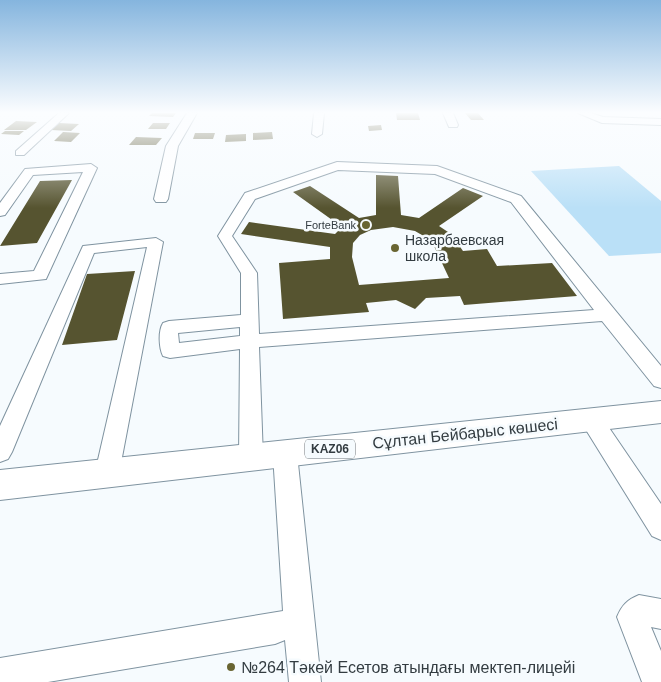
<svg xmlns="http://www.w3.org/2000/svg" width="661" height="682" font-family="Arial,sans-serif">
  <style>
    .green { fill: #bae0f7 }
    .building { fill: #565430; fill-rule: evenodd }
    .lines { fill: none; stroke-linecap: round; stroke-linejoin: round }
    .minor-casing { stroke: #7f93a0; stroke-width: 2 }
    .major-casing { stroke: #7f93a0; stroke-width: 2 }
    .minor { fill: #fff; fill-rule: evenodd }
    .major { fill: #fff; fill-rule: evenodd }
    .poi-dot { fill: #696532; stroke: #f6fbfe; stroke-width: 2 }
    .labels { text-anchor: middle; stroke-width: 5; stroke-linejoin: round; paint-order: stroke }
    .far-poi-label { font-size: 11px; fill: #333c41; stroke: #f6fbfe; text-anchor: end }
    .shield { fill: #f6fbfe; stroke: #6e757a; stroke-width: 1 }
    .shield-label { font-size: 12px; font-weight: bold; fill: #333c41 }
    .poi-label { font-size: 14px; fill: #333c41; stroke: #f6fbfe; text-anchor: start }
    .near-street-label { font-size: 16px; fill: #333c41; stroke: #f6fbfe }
    .near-poi-label { font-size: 16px; fill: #333c41; stroke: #f6fbfe; text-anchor: start }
  </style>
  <rect width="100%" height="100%" fill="#f6fbfe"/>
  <!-- green -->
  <path class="green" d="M619,166L661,201V253L609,256L531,171Z"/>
  <!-- building -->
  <path class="building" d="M152,113H176L173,117L149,116Z
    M396,113H418L420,120H397Z
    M465,113H478L484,120H471Z
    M16,121L37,122L26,130H4Z
    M59,123L79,124L71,131L51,130Z
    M153,123H170L166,129H148Z
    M381,125L382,130L369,131L368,126Z
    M5,131H24L19,135L1,134Z
    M63,132L80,133L71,142L54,141Z
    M272,132L273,139L253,140V133Z
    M195,133H215L213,139H193Z
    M246,134V141L225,142L226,135Z
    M136,137L162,138L156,145H129Z
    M376,175L398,176L401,215L419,218L463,188L483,196L439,226L451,234L463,251L487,249L497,266L552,263L577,296L464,305L460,296L426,298L415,309L396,300L366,303L369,312L283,319L279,263L330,259V247L241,234L249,222L335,234L342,227L293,192L310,186L359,218L376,215ZM393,227L415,231L427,238L434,246L449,278L359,285L352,257L353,243L360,235L371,230Z
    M72,180L37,243L0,246L40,181Z
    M135,271L117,340L62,345L87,274Z"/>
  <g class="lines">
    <!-- minor casing -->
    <g class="minor-casing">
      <path id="minor" d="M59,113H69L24,155H16V151Z
        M187,113H197L178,146L168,199L166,202H156L154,199L166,146Z
        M314,113H324L322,134L317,137L312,134Z
        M443,113H453L458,125L457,127H449Z
        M578,113H591L603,117L661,119V125L602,123Z
        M337,162L437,166L521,196L661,366V388L654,386L602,321L259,347L263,458L259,465L251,468L243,465L239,458L240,349L170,358L163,356C159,348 158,331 163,323L169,321L241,315V273L218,236L245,193ZM338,170L435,174L511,202L594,310L259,334L257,273L232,236L255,199ZM240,327V336L179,343L178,333Z
        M91,164L97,168L46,279L0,284V274L34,271L83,172L33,175L5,215L0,216V203L25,169Z
        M156,238L163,242L119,473L115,481L107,484L99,481L95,473L147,247L94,253L12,452L8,459L0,462V426L83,246Z
        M591,410L599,413L661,504V540L652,536L583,425L580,419L583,413Z
        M285,444L293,447L297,454L321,682H289L285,640L275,644L48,682H0V658L283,611L273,454L277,447Z
        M639,595L661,599V629L651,627L661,651V682H642L617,617C622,605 627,600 639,595Z"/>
    </g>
    <!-- major casing -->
    <g class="major-casing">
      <path id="major" d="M661,401V423L0,500V470Z"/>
    </g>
    <!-- minor -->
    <use href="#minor" class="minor"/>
    <!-- major -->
    <use href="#major" class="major"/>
  </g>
  <!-- sky -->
  <linearGradient id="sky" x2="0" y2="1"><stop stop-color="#85b5de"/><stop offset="0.54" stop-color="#fbfdff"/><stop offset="1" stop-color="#fbfdff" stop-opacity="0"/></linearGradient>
  <rect width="661" height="208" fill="url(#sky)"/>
  <!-- markers -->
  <g class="poi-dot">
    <circle cx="366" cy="225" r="5"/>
    <circle cx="395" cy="248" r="5"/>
    <circle cx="231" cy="667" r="5"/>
  </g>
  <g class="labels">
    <!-- far-poi labels -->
    <g class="far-poi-label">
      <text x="356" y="229">ForteBank</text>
    </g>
    <!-- shield labels -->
    <rect class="shield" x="305" y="439.5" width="50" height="19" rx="4"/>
    <g class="shield-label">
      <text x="330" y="453">KAZ06</text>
    </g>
    <!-- poi labels -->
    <g class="poi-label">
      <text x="405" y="245">Назарбаевская<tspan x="405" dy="16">школа</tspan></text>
    </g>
    <!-- near-street labels -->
    <g class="near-street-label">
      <text transform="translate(465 433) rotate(-6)" y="6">Сұлтан Бейбарыс көшесі</text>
    </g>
    <!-- near-poi labels -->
    <g class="near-poi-label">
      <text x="241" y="673">№264 Тәкей Есетов атындағы мектеп-лицейі</text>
    </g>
  </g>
</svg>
